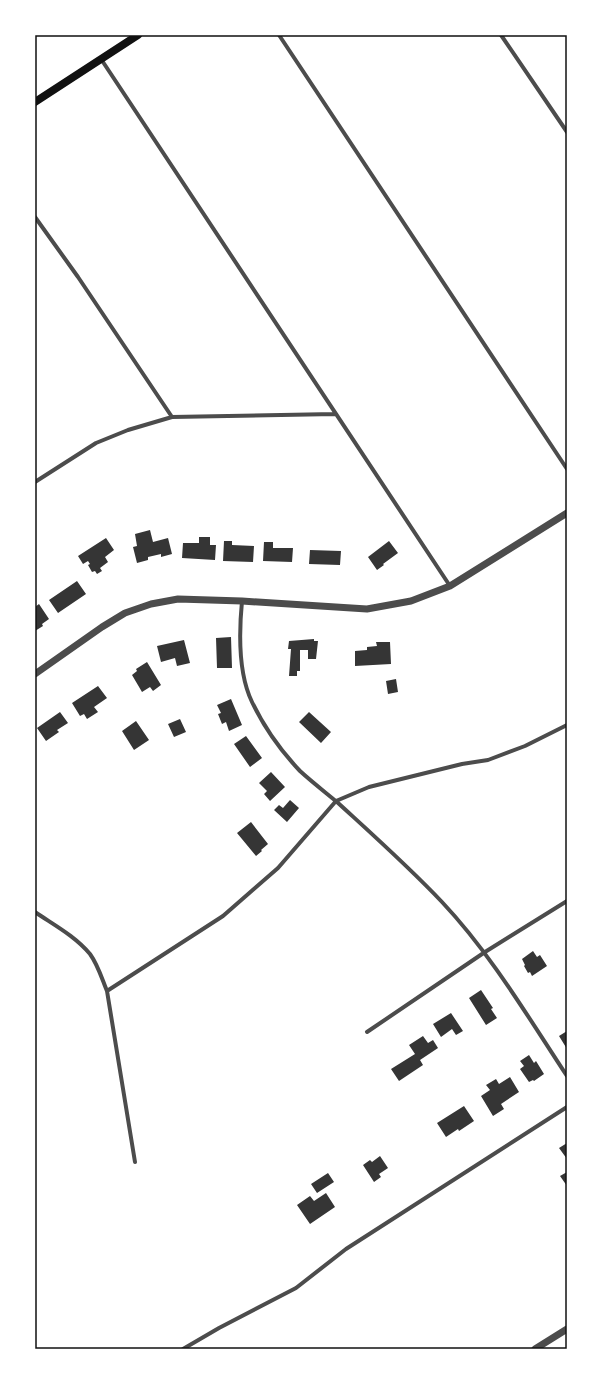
<svg xmlns="http://www.w3.org/2000/svg" width="602" height="1384" font-family="'Fira Sans',sans-serif">
  <style>
    .building { fill: #353535 }
    .lines { fill: none; stroke-linecap: round; stroke-linejoin: round }
    .minor { stroke: #4c4c4c; stroke-width: 4 }
    .tertiary { stroke: #4c4c4c; stroke-width: 7 }
    .secondary { stroke: #111; stroke-width: 8 }
    .neatline { fill: none; stroke: #111; stroke-width: 1.5 }
  </style>
  <rect width="100%" height="100%" fill="#fff"/>
  <!-- building -->
  <path class="building" d="M150,530L153,542L168,538L172,554L161,557V554L148,557V560L137,563L133,547L137,546L135,534Z
    M199,537H210V545H216L215,560L182,558L183,543H199Z
    M106,538L114,550L105,557L108,562L100,568L102,571L97,574L95,571L92,572L88,565L90,564L88,561L83,564L78,556Z
    M224,541H232V545L254,546L253,562L223,561Z
    M389,541L398,553L383,564L384,565L377,570L368,557Z
    M264,542H273V548H293L292,562L263,561Z
    M310,550L341,551L340,565L309,564Z
    M77,581L86,594L58,613L49,600Z
    M39,604L49,619L42,624L43,626L35,631V607Z
    M231,637L232,668H217L216,638Z
    M314,639V641H318L316,659H308V650H300V671H297V676H289L291,649H288L289,641Z
    M184,640L190,663L177,666L175,658L161,662L157,646Z
    M376,642H390L391,664L355,666V651L367,650V647L377,646Z
    M147,662L161,685L153,691L150,687L142,692L132,675L137,671L136,669Z
    M396,679L398,692L388,694L386,681Z
    M98,686L107,698L94,707L98,712L87,719L84,714L80,716L72,703Z
    M231,699L242,725L229,731L226,722L222,724L218,714L221,713L217,705Z
    M60,712L68,723L57,730L59,732L46,741L37,728Z
    M309,712L331,732L321,743L299,722Z
    M180,719L186,732L174,737L168,724Z
    M136,721L149,740L134,750L122,731Z
    M246,736L262,758L250,767L234,744Z
    M271,772L285,787L270,801L264,794L267,791L259,783Z
    M290,800L299,808L287,822L274,810L279,805L283,808Z
    M251,822L268,844L261,850L262,851L256,856L237,833Z
    M533,951L537,957L540,955L547,966L532,976L530,972L528,973L524,966L525,965L522,959Z
    M481,990L493,1008L491,1009L497,1018L486,1025L469,998Z
    M451,1013L463,1031L456,1035L452,1029L441,1037L433,1024Z
    M567,1031V1049L559,1036Z
    M423,1036L428,1043L433,1040L438,1048L420,1060L423,1065L399,1081L391,1069L415,1054L409,1045Z
    M529,1055L534,1063L536,1061L544,1074L534,1081L533,1080L529,1082L520,1069L524,1066L520,1061Z
    M510,1077L519,1092L501,1104L504,1109L493,1116L481,1096L490,1090L486,1085L496,1079L499,1084Z
    M464,1106L474,1121L459,1131L458,1129L446,1137L437,1123Z
    M567,1143V1159L559,1148Z
    M380,1156L388,1168L379,1174L381,1177L374,1182L363,1165L370,1160L372,1162Z
    M567,1172V1186L560,1176Z
    M328,1173L334,1182L317,1193L311,1184Z
    M326,1193L335,1207L310,1224L297,1205L310,1196L314,1201Z"/>
  <g class="lines">
    <!-- minor -->
    <path class="minor" d="M279,35L567,469
      M501,35L567,132
      M101,59L450,586
      M35,217L78,277L172,417
      M35,482L96,443L128,430L172,417L335,414
      M242,601C239,632 238,673 252,702C264,727 281,751 300,771C312,782 325,792 337,802C373,835 409,867 442,902C491,954 528,1017 567,1076
      M35,912C54,925 75,936 90,954C98,965 102,979 107,991L135,1162
      M107,991L223,916L278,868L336,801L369,787L462,764L488,760L525,746L567,725
      M367,1032L485,952L567,901
      M183,1349L219,1328L296,1288L346,1249L567,1107"/>
    <!-- tertiary -->
    <path class="tertiary" d="M35,674L102,627L125,613L151,604L178,599L242,601L367,609L411,601L450,586L567,513
      M535,1349L567,1329"/>
    <!-- secondary -->
    <path class="secondary" d="M35,102L138,35"/>
  </g>
  <!-- border -->
  <rect width="602" height="1384" fill="none" stroke="#ffffff" stroke-width="72"/>
  <rect x="36" y="36" width="530" height="1312" class="neatline"/>
</svg>
